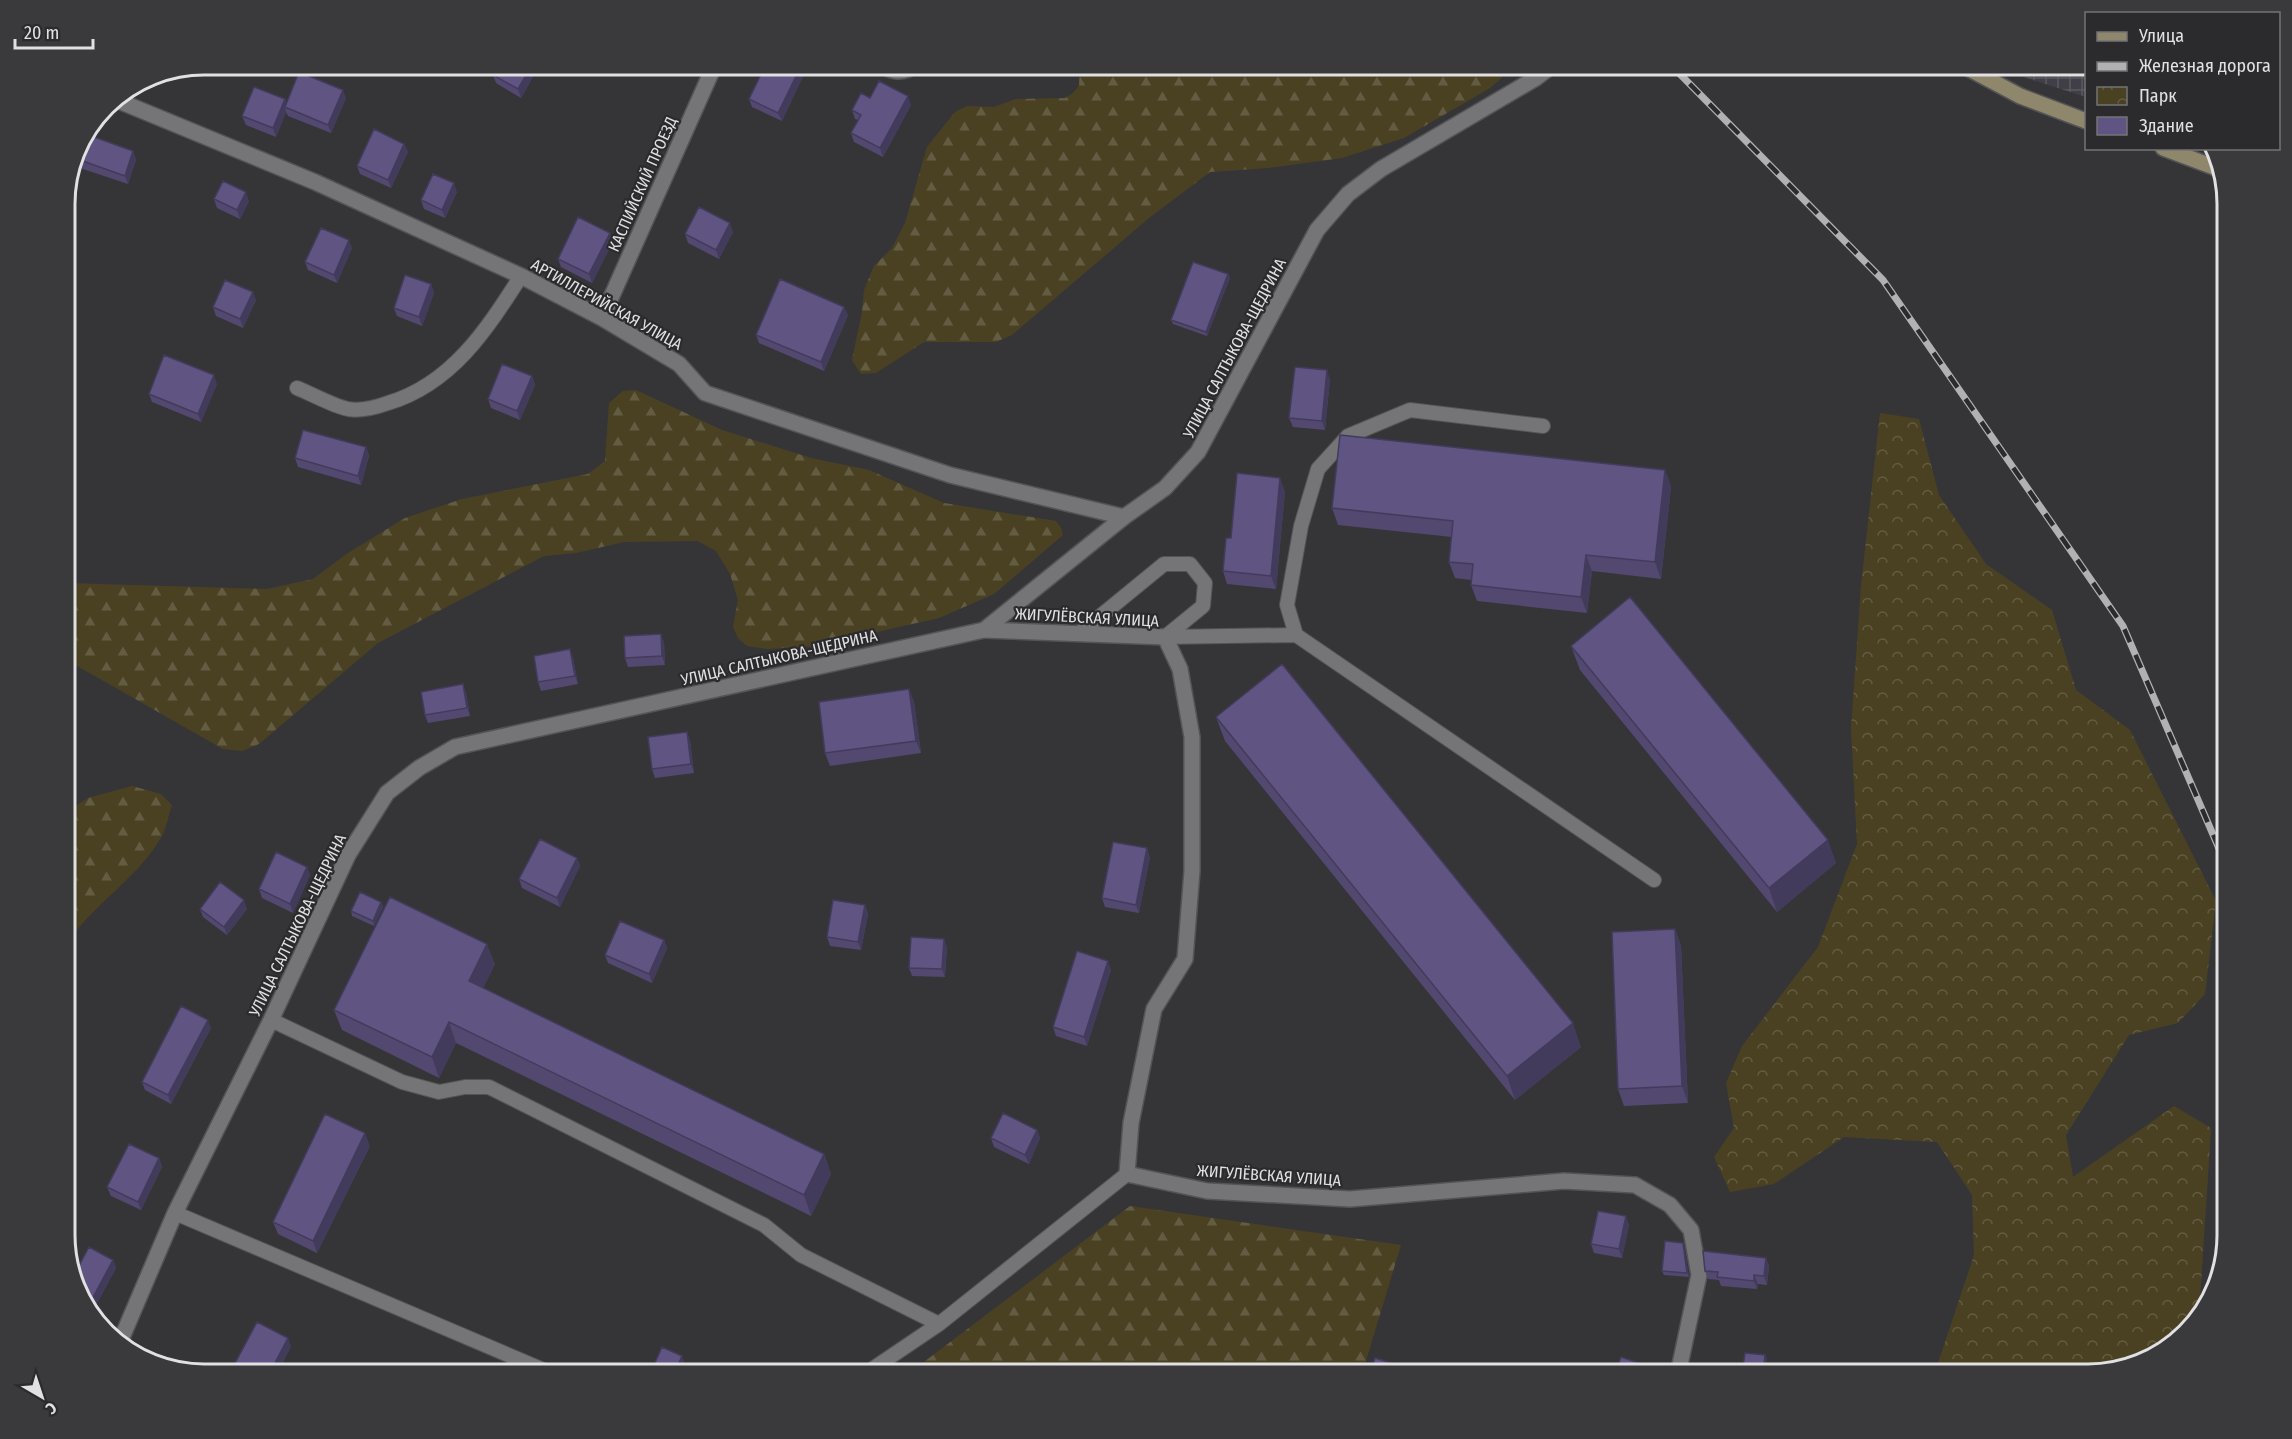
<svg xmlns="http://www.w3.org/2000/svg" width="2292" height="1439" font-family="'Fira Sans Condensed',sans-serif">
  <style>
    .industrial { fill: url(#industrial-grid) }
    .forest { fill: url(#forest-firs) }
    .park { fill: url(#park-crowns) }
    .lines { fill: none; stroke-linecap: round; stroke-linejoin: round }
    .service-casing { stroke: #545356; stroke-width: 16 }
    .minor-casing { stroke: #545356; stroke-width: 18 }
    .tertiary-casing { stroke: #545356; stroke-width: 18 }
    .secondary-casing { stroke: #545356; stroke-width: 18 }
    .service { stroke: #757577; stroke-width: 14 }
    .minor { stroke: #757577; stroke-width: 15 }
    .tertiary { stroke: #757577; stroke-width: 15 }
    .secondary { stroke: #8f876c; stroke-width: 15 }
    .rail-casing { stroke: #b1b0b2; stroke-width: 7 }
    .rail { stroke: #2b2b2d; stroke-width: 4.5; stroke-dasharray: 14; stroke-linecap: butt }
    .wall { fill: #534870 }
    .shaded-wall { fill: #433b5b }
    .building { fill: #605482; stroke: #433b5b; stroke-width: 1.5 }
    .labels { text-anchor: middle; stroke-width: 4.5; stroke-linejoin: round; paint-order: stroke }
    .street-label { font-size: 16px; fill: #e1e0e2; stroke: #2b2b2d }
    .rim { fill: none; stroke: #e1e0e2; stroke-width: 3 }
  </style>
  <defs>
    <pattern id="industrial-grid" width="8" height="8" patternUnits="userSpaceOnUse" patternTransform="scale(1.5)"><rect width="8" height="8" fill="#403e46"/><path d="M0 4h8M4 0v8" fill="none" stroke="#5b5a60"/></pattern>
    <pattern id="forest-firs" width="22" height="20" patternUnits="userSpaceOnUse" patternTransform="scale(1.5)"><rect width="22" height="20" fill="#4a4122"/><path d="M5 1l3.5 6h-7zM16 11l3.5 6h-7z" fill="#645c42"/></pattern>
    <pattern id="park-crowns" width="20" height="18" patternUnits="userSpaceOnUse" patternTransform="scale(1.5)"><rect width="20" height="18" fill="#4a4122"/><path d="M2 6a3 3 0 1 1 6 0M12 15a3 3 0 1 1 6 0" fill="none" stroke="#645c42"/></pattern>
  </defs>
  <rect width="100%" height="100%" fill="#353537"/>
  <!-- industrial -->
  <path class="industrial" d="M1986,65H2086V97Z"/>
  <!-- forest -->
  <path class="forest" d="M1080,65V64L1516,65L1490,88L1404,138L1342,158L1269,168L1210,172L1149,218L1012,335L996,342H924L876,373L861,374L852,360L862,312L864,290L874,266L892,248L905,223L927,147L955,112L967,106L994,107L1016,99L1065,98L1073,93L1079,86Z
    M636,390L722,430L811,458L869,470L944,503L1056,521L1061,528L1063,535L994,594L939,618L814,646L768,649L747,646L738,638L733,627L738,600L730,574L716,551L698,541L624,542L576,553L544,556L378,643L259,744L242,751L223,749L65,659V583L267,589L313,579L348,553L405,518L462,499L588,474L605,461L609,403L623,391Z
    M132,786L161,794L172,805C168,816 166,831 159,841C134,881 91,906 65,946V813L88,798Z
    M1130,1206L1401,1245L1362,1374H908Z"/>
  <!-- park -->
  <path class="park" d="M1880,413L1919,419L1939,495L1986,564L2052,610L2076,690L2130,730L2216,901L2205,994L2178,1023L2129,1035L2066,1135L2073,1177L2174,1106L2211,1128L2199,1315L2158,1356L2088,1374H1937V1366L1974,1255L1972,1195L1937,1142L1844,1137L1774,1184L1730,1192L1714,1157L1734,1128L1726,1083L1742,1046L1818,947L1857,844L1851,728L1861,586Z"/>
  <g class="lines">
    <!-- service casing -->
    <g class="service-casing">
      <path id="service" d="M297,388C312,394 333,406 348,409C360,411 377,407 388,403C452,384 487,329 521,276
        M1543,426L1410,410L1348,436L1318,469L1301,526L1287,605L1296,635L1654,880
        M1081,632L1164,564H1190L1205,583L1203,606L1165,637
        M1165,637L1296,635
        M271,1020L402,1082L439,1092L465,1087H489L764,1225L801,1255L939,1324
        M175,1213L553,1374
        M865,1374L939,1324L1127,1174"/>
    </g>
    <!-- minor casing -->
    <g class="minor-casing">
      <path id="minor" d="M880,64C894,74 904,73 918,64
        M114,99L315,182L521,276L602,318L679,364L705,393L950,475L1124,517
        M602,318L715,64
        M984,630L1165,637L1180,669L1192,737V871L1185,959L1154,1009L1131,1123L1127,1174L1207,1191L1350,1199L1564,1181L1635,1185L1670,1205L1691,1230L1699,1275L1678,1374"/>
    </g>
    <!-- tertiary casing -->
    <g class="tertiary-casing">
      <path id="tertiary" d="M120,1342L175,1213L271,1020L348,855L387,793L419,768L455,747L984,630L1124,517L1165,488L1198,452L1317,230L1348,194L1381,169L1536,78L1554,64"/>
    </g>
    <!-- secondary casing -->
    <g class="secondary-casing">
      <path id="secondary" d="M1960,64L2020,96L2086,121
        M2163,148L2219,169"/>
    </g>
    <!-- service -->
    <use href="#service" class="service"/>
    <!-- minor -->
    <use href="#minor" class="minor"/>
    <!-- tertiary -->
    <use href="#tertiary" class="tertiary"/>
    <!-- secondary -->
    <use href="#secondary" class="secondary"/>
    <!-- rail casing -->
    <g class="rail-casing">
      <path id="rail" d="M1670,64L1883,280L2123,626L2227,867"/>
    </g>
    <!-- rail -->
    <use href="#rail" class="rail"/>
  </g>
  <!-- wall -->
  <path class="wall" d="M2086,64V74L2078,72L2076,67Z
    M531,67L534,75L521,98L496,83L493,75Z
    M806,70L782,121L752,107L749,99Z
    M346,98L331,133L288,116L286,112L276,137L246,125L242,116L285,99L286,103Z
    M870,98L911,105L883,157L854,142L851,133L858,120L855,119L852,110Z
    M404,144L408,152L391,188L360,174L357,166Z
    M133,151L136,160L128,184L80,168L77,159Z
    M457,192L445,218L424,209L421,200Z
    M214,199L249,201L240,219L217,208Z
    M733,232L719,259L688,243L685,234Z
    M613,241L592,283L561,267L558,259Z
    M352,248L337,283L308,270L305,262Z
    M1228,274L1230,278L1207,336L1173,324L1171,320Z
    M431,284L434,293L422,326L397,316L394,308Z
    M256,300L243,328L216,316L213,307Z
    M848,315L824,371L759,343L756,335Z
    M532,376L535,385L520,420L491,408L488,399Z
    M1330,379L1325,430L1293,427L1289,418Z
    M217,384L201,422L152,402L149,394Z
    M366,447L369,456L361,485L298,467L295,458Z
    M1665,470L1671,487L1661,579L1592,571L1587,613L1477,601L1471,585V580L1455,578L1449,562L1452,537L1338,525L1332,508Z
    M1285,491L1276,589L1227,584L1223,571L1231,538Z
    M664,642L665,665L628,667L625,658Z
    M1571,646L1836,863L1777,912L1580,670Z
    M573,658L578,684L541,691L538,682Z
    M909,689L914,702L921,753L830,766L825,753Z
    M466,693L470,716L428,723L425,715Z
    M1216,717L1581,1047L1515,1100L1225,741Z
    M687,732L690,741L694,773L655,778L652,769Z
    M1150,857L1139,913L1105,907L1102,898Z
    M577,858L580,866L560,907L522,888L519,879Z
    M307,867L310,875L293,913L262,898L259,889Z
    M381,902L383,907L374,926L352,916L351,911Z
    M865,905L868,914L861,950L830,946L827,937Z
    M200,909H247L227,935L203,917Z
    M1675,929L1681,946L1688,1103L1624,1106L1618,1089Z
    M664,940L667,948L652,983L608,963L605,955Z
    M947,947L945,977L912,976L909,968Z
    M495,964L483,988L824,1154L831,1174L811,1216L456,1043L439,1078L342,1030L334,1010Z
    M1111,970L1087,1046L1056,1036L1053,1027Z
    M211,1028L171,1104L145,1090L142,1082Z
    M1037,1130L1040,1138L1029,1164L994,1147L991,1138Z
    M370,1146L317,1253L278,1234L273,1222Z
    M159,1158L162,1167L141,1210L111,1196L107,1187Z
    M1629,1225L1622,1258L1594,1253L1591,1244Z
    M1684,1247L1689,1277L1664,1275L1662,1271Z
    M1766,1258L1769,1266L1767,1285L1758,1284L1757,1289L1721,1286L1719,1280L1708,1279L1705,1271Z
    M113,1260L116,1268L94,1309L83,1303L74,1275Z
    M291,1346L277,1374H236L233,1367Z"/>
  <!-- shaded-wall -->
  <path class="shaded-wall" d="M802,64H805L806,70L782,121L778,113Z
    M531,67L534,75L521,98L518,89Z
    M343,90L346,98L331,133L328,125Z
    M908,96L911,105L883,157L880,148Z
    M285,99L288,107H285L286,112L276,137L273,128Z
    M404,144L408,152L391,188L388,180Z
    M133,151L136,160L128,184L125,176Z
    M454,183L457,192L445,218L442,210Z
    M246,192L249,201L240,219L237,210Z
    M730,223L733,232L719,259L716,250Z
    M610,233L613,241L592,283L589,274Z
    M349,240L352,248L337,283L334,275Z
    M1228,274L1230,278L1207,336L1206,332Z
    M431,284L434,293L422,326L419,317Z
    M253,292L256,300L243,328L240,319Z
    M844,307L848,315L824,371L821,362Z
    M1327,370L1330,379L1325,430L1322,421Z
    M214,375L217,384L201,422L198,414Z
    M532,376L535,385L520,420L517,411Z
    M366,447L369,456L361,485L358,476Z
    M1665,470L1671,487L1661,579L1655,562Z
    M1280,478L1285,491L1276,589L1271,576Z
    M1586,555L1592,571L1587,613L1581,597Z
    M661,634L664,642L665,665L662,656Z
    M570,649L573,658L578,684L575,676Z
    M463,684L466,693L470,716L467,708Z
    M909,689L914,702L921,753L916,741Z
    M687,732L690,741L694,773L691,764Z
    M1828,840L1836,863L1777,912L1769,888Z
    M1147,848L1150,857L1139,913L1136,905Z
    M577,858L580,866L560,907L557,898Z
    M307,867L310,875L293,913L290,904Z
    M244,900L247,909L227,935L224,927Z
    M381,902L383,907L374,926L373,921Z
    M865,905L868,914L861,950L858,942Z
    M1675,929L1681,946L1688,1103L1682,1086Z
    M944,939L947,947L945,977L942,969Z
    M664,940L667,948L652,983L649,974Z
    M487,944L495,964L476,1002L469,981Z
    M1108,961L1111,970L1087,1046L1084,1037Z
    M208,1020L211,1028L171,1104L168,1095Z
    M449,1022L456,1043L439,1078L432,1057Z
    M1573,1023L1581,1047L1515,1100L1507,1076Z
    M1037,1130L1040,1138L1029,1164L1025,1155Z
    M365,1133L370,1146L317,1253L313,1241Z
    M824,1154L831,1174L811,1216L804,1195Z
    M159,1158L162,1167L141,1210L138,1202Z
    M1626,1216L1629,1225L1622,1258L1619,1249Z
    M1683,1243L1684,1247L1689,1277L1687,1273Z
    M1766,1258L1769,1266L1767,1285L1764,1276Z
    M113,1260L116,1268L94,1309L91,1301Z
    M1754,1275L1758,1284L1757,1289L1754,1281Z
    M288,1338L291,1346L277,1374H269Z
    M1765,1355L1767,1359L1765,1374H1763Z
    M682,1356L685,1364L681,1374H674Z
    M1650,1367L1653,1374H1648Z"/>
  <!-- building -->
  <path class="building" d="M499,64H528L531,67L518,89L493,75Z
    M766,64H802L778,113L749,99Z
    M2077,64H2086V71L2076,67Z
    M299,72L343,90L328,125L285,107Z
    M879,81L908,96L880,148L851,133L861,115L852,110L861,93L870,98Z
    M254,87L285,99L273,128L242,116Z
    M374,129L404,144L388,180L357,166Z
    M86,134L133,151L125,176L77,159Z
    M433,174L454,183L442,210L421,200Z
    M223,181L246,192L237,210L214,199Z
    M699,207L730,223L716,250L685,234Z
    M578,217L610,233L589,274L558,259Z
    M321,228L349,240L334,275L305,262Z
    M1193,262L1228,274L1206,332L1171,320Z
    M405,275L431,284L419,317L394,308Z
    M780,279L844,307L821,362L756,335Z
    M225,280L253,292L240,319L213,307Z
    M164,355L214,375L198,414L149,394Z
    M502,364L532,376L517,411L488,399Z
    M1295,367L1327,370L1322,421L1289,418Z
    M303,430L366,447L358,476L295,458Z
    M1340,435L1665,470L1655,562L1586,555L1581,597L1471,585L1473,564L1449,562L1453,521L1332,508Z
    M1237,473L1280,478L1271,576L1223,571L1226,538H1231Z
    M1630,597L1828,840L1769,888L1571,646Z
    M661,634L662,656L625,658L624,636Z
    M570,649L575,676L538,682L534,656Z
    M1282,664L1573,1023L1507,1076L1216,717Z
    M463,684L467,708L425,715L421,692Z
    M909,689L916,741L825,753L819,702Z
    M687,732L691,764L652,769L648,737Z
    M540,839L577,858L557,898L519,879Z
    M1113,842L1147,848L1136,905L1102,898Z
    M276,852L307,867L290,904L259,889Z
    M220,882L244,900L224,927L200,909Z
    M360,892L381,902L373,921L351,911Z
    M390,897L487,944L469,981L824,1154L804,1195L449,1022L432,1057L334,1010Z
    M833,900L865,905L858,942L827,937Z
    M620,921L664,940L649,974L605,955Z
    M1675,929L1682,1086L1618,1089L1612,932Z
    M911,937L944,939L942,969L909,968Z
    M1077,951L1108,961L1084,1037L1053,1027Z
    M181,1006L208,1020L168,1095L142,1082Z
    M1003,1113L1037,1130L1025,1155L991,1138Z
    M325,1114L365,1133L313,1241L273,1222Z
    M129,1144L159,1158L138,1202L107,1187Z
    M1598,1211L1626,1216L1619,1249L1591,1244Z
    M1665,1241L1683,1243L1687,1273L1662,1271Z
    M89,1247L113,1260L91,1301L80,1295L74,1275Z
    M1703,1251L1766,1258L1764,1276L1754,1275V1281L1717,1277L1718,1272L1705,1271Z
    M257,1322L288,1338L269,1374H247L233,1367Z
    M662,1347L682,1356L674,1374H650Z
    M1745,1353L1765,1355L1763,1374H1742Z
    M1621,1357L1650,1367L1648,1374H1615Z
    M1375,1358L1419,1372L1418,1374H1370Z"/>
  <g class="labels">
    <!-- street labels -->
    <g class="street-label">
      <text transform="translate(642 184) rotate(-66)" y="6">КАСПИЙСКИЙ ПРОЕЗД</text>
      <text transform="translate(607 304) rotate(29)" y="6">АРТИЛЛЕРИЙСКАЯ УЛИЦА</text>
      <text transform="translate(1234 348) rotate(-62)" y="6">УЛИЦА САЛТЫКОВА-ЩЕДРИНА</text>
      <text transform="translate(1087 617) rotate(3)" y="6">ЖИГУЛЁВСКАЯ УЛИЦА</text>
      <text transform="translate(779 657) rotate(-13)" y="6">УЛИЦА САЛТЫКОВА-ЩЕДРИНА</text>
      <text transform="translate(297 925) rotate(-64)" y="6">УЛИЦА САЛТЫКОВА-ЩЕДРИНА</text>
      <text transform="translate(1269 1175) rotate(4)" y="6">ЖИГУЛЁВСКАЯ УЛИЦА</text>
    </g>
  </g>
  <!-- crop -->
  <path d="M0 0H2292V1439H0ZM204 75H2088A129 129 0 0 1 2217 204V1235A129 129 0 0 1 2088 1364H204A129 129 0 0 1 75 1235V204A129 129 0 0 1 204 75Z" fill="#3a393b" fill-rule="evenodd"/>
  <path class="rim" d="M204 75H2088A129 129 0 0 1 2217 204V1235A129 129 0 0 1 2088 1364H204A129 129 0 0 1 75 1235V204A129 129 0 0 1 204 75Z"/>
  <!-- legend -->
  <rect x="2085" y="12" width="195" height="138" fill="#2b2b2d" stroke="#747375" stroke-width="1.5"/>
  <rect x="2097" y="32" width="30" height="9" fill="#8f876c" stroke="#747375" stroke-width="1.5"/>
  <text x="2139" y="42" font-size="18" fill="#e1e0e2">Улица</text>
  <rect x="2097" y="62" width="30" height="9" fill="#b1b0b2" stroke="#747375" stroke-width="1.5"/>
  <text x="2139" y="72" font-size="18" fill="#e1e0e2">Железная дорога</text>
  <rect x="2097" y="87" width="30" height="18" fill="url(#park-crowns)" stroke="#747375" stroke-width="1.5"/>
  <text x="2139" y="102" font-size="18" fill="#e1e0e2">Парк</text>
  <rect x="2097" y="117" width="30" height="18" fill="#605482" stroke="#747375" stroke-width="1.5"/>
  <text x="2139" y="132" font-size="18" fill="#e1e0e2">Здание</text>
  <!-- north arrow -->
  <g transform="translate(42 1397) rotate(141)" stroke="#2b2b2d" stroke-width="4.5" paint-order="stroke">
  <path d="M0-4.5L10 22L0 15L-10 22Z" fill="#e1e0e2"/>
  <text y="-9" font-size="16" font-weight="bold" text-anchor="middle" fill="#e1e0e2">С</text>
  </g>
  <!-- scale -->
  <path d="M15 39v9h78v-9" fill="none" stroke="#e1e0e2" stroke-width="3"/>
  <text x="24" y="39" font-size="18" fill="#e1e0e2" stroke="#2b2b2d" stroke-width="4.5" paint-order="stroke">20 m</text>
</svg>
